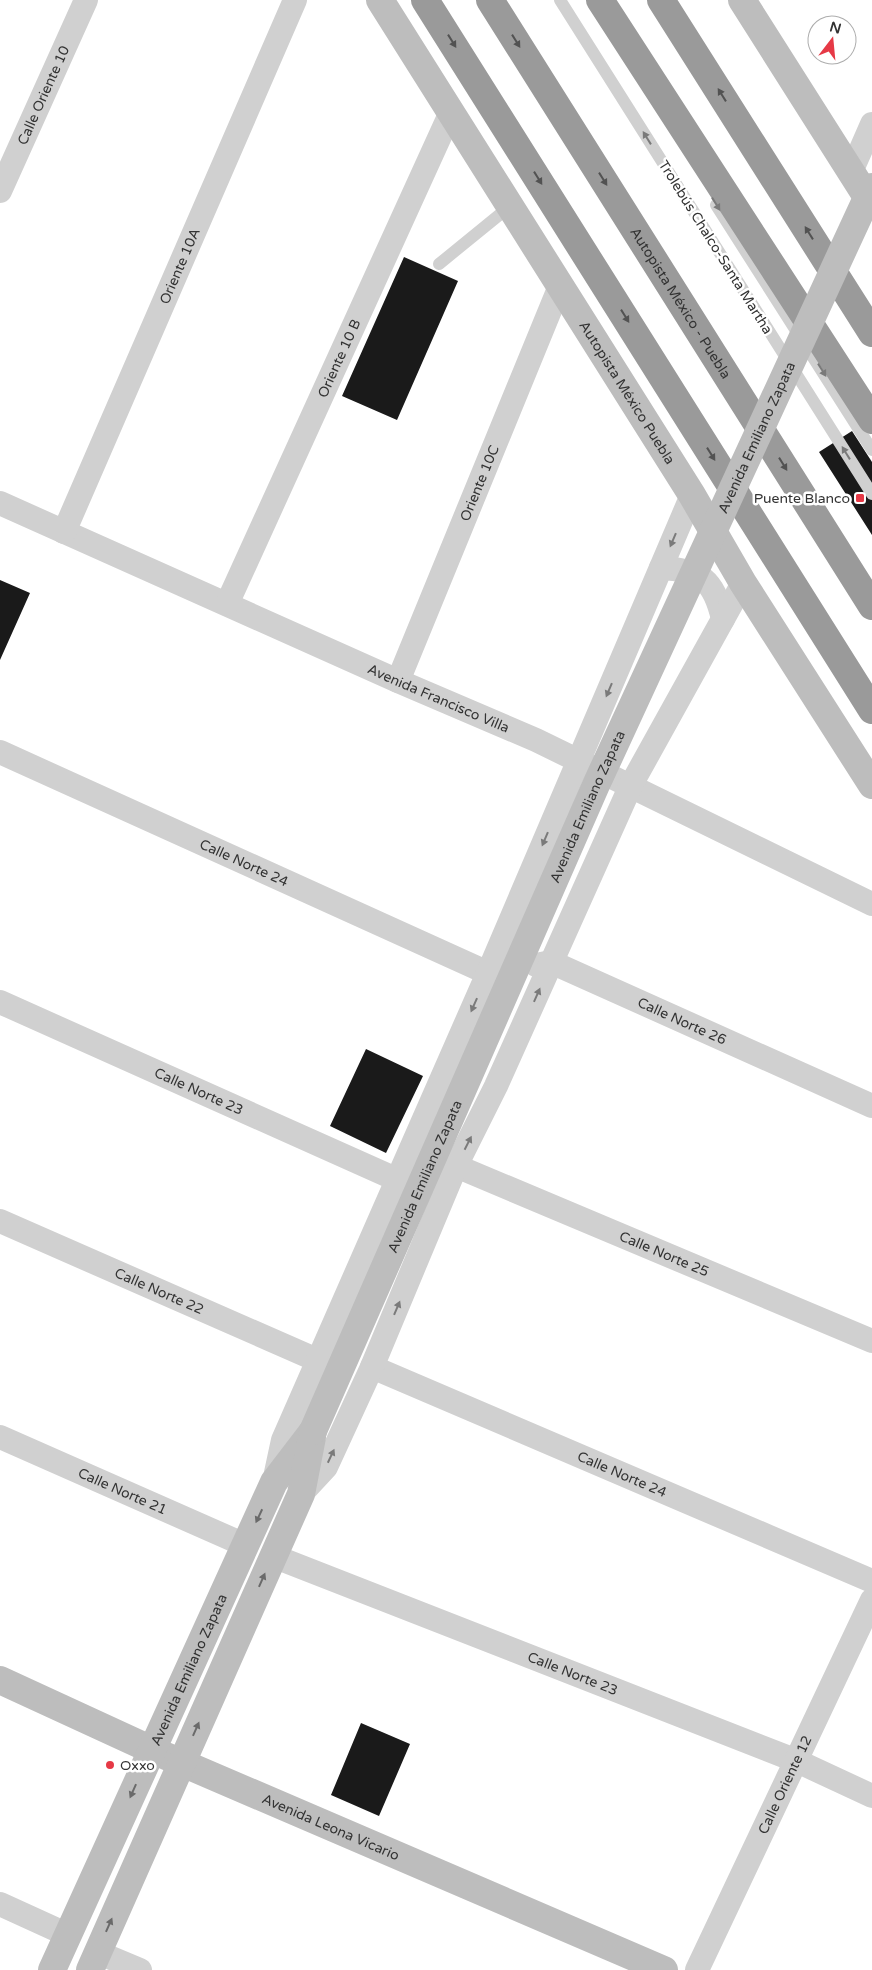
<svg xmlns="http://www.w3.org/2000/svg" width="872" height="1970" font-family="'Varela Round',sans-serif">
  <style>
    .building { fill: #1a1a1a }
    .lines { fill: none; stroke-linecap: round; stroke-linejoin: round }
    .lane { stroke: #d0d0d0; stroke-width: 12 }
    .street { stroke: #d0d0d0; stroke-width: 24 }
    .secondary { stroke: #bdbdbd; stroke-width: 28 }
    .highway { stroke: #9a9a9a; stroke-width: 28 }
    .secondary-bridge { stroke: #bdbdbd; stroke-width: 28 }
    .oneway { fill: #525252 }
    .oneway2 { fill: #7a7a7a }
    .oneway3 { fill: #6a6a6a }
    .poi-dot { fill: #e63946; stroke: #fff; stroke-width: 2 }
    .labels { text-anchor: middle; stroke-width: 5; stroke-linejoin: round; paint-order: stroke }
    .street-label { font-size: 14px; fill: #333; stroke: #fff }
    .poi-label { font-size: 14px; fill: #333; stroke: #fff; text-anchor: end }
  </style>
  <rect width="100%" height="100%" fill="#fff"/>
  <!-- building -->
  <path class="building" d="M404,257L458,281L397,420L342,396Z
    M852,431L872,462V535L819,452Z
    M0,580L30,593L0,660Z
    M366,1049L423,1076L386,1153L330,1126Z
    M361,1723L410,1744L379,1816L331,1795Z"/>
  <g class="lines">
    <!-- lane -->
    <path class="lane" d="M560,0L872,494
      M716,205L872,450
      M439,264L509,207"/>
    <!-- street -->
    <g class="street">
      <path d="M851,172L872,124"/>
      <path id="s1" d="M0,191L86,0"/>
      <path id="s2" d="M0,503L398,681L536,740L872,904"/>
      <path id="s3" d="M64,532L295,0"/>
      <path d="M661,568C701,570 714,580 723,619"/>
      <path id="s4" d="M227,604L451,112"/>
      <path id="s5" d="M398,681L560,286"/>
      <path id="s6" d="M0,752L488,973L503,971"/>
      <path id="s7" d="M536,965L551,962L872,1106"/>
      <path id="s8" d="M0,1002L398,1180"/>
      <path id="s9" d="M456,1166L872,1341"/>
      <path id="s10" d="M0,1221L317,1360"/>
      <path id="s11" d="M372,1367L872,1581"/>
      <path id="s12" d="M0,1437L245,1545"/>
      <path d="M274,1482L283,1440L488,973L692,495"/>
      <path d="M301,1494L326,1467L372,1367L456,1166L496,1086L631,785L743,583"/>
      <path id="s13" d="M273,1556L797,1761L872,1796"/>
      <path d="M0,1904L68,1935"/>
      <path d="M97,1952L140,1970"/>
      <path id="s14" d="M697,1970L872,1600"/>
    </g>
    <!-- secondary -->
    <g class="secondary">
      <path id="s15" d="M380,0L692,495L743,583L872,785"/>
      <path d="M742,0L872,205"/>
      <path id="s16" d="M0,1680L152,1750L664,1970"/>
      <path id="s17" d="M52,1970L274,1482L313,1431"/>
      <path d="M90,1970L301,1494L312,1437"/>
    </g>
    <!-- highway -->
    <g class="highway">
      <path d="M425,0L872,710"/>
      <path id="s18" d="M490,0L872,606"/>
      <path d="M600,0L872,420"/>
      <path d="M661,0L872,333"/>
    </g>
    <!-- secondary-bridge -->
    <path class="secondary-bridge" id="s19" d="M313,1431L596,785L872,187"/>
  </g>
  <!-- one-way arrows -->
  <defs><path id="oneway-solid" d="M-6-.8H1V-3.2L6.5 0L1 3.2V.8H-6Z" transform="scale(1.25)"/></defs>
  <g class="oneway">
    <use href="#oneway-solid" transform="translate(452 41) rotate(58)"/>
    <use href="#oneway-solid" transform="translate(516 41) rotate(58)"/>
    <use href="#oneway-solid" transform="translate(722 95) rotate(-122)"/>
    <use href="#oneway-solid" transform="translate(538 178) rotate(58)"/>
    <use href="#oneway-solid" transform="translate(603 179) rotate(58)"/>
    <use href="#oneway-solid" transform="translate(809 233) rotate(-122)"/>
    <use href="#oneway-solid" transform="translate(625 316) rotate(58)"/>
    <use href="#oneway-solid" transform="translate(711 454) rotate(58)"/>
    <use href="#oneway-solid" transform="translate(783 464) rotate(58)"/>
  </g>
  <g class="oneway2">
    <use href="#oneway-solid" transform="translate(647 138) rotate(-122)"/>
    <use href="#oneway-solid" transform="translate(716 204) rotate(58)"/>
    <use href="#oneway-solid" transform="translate(822 370) rotate(58)"/>
    <use href="#oneway-solid" transform="translate(846 453) rotate(-122)"/>
    <use href="#oneway-solid" transform="translate(673 540) rotate(113)"/>
    <use href="#oneway-solid" transform="translate(609 690) rotate(113)"/>
    <use href="#oneway-solid" transform="translate(545 839) rotate(113)"/>
    <use href="#oneway-solid" transform="translate(537 995) rotate(-66)"/>
    <use href="#oneway-solid" transform="translate(474 1005) rotate(114)"/>
    <use href="#oneway-solid" transform="translate(468 1143) rotate(-63)"/>
    <use href="#oneway-solid" transform="translate(397 1308) rotate(-67)"/>
    <use href="#oneway-solid" transform="translate(331 1456) rotate(-65)"/>
  </g>
  <g class="oneway3">
    <use href="#oneway-solid" transform="translate(259 1516) rotate(115)"/>
    <use href="#oneway-solid" transform="translate(262 1580) rotate(-66)"/>
    <use href="#oneway-solid" transform="translate(196 1729) rotate(-66)"/>
    <use href="#oneway-solid" transform="translate(133 1791) rotate(114)"/>
    <use href="#oneway-solid" transform="translate(109 1925) rotate(-66)"/>
  </g>
  <!-- markers -->
  <g class="poi-dot">
    <rect x="855" y="493" width="10" height="10" rx="2.5"/>
    <circle cx="110" cy="1765" r="5"/>
  </g>
  <g class="labels">
    <!-- street labels -->
    <g class="street-label">
      <text dy="5" stroke="none"><textPath href="#s1" startOffset="105">Calle Oriente 10</textPath></text>
      <text transform="translate(716 247) rotate(58)" y="5">Trolebús Chalco-Santa Martha</text>
      <text dy="5" stroke="none"><textPath href="#s3" startOffset="290">Oriente 10A</textPath></text>
      <text dy="5" stroke="none"><textPath href="#s18" startOffset="358">Autopista México - Puebla</textPath></text>
      <text dy="5" stroke="none"><textPath href="#s4" startOffset="270">Oriente 10 B</textPath></text>
      <text dy="5" stroke="none"><textPath href="#s15" startOffset="464">Autopista México Puebla</textPath></text>
      <text dy="5" stroke="none"><textPath href="#s19" startOffset="1088">Avenida Emiliano Zapata</textPath></text>
      <text dy="5" stroke="none"><textPath href="#s5" startOffset="214">Oriente 10C</textPath></text>
      <text dy="5" stroke="none"><textPath href="#s2" startOffset="480">Avenida Francisco Villa</textPath></text>
      <text dy="5" stroke="none"><textPath href="#s19" startOffset="682">Avenida Emiliano Zapata</textPath></text>
      <text dy="5" stroke="none"><textPath href="#s6" startOffset="268">Calle Norte 24</textPath></text>
      <text dy="5" stroke="none"><textPath href="#s7" startOffset="159">Calle Norte 26</textPath></text>
      <text dy="5" stroke="none"><textPath href="#s8" startOffset="218">Calle Norte 23</textPath></text>
      <text dy="5" stroke="none"><textPath href="#s19" startOffset="278">Avenida Emiliano Zapata</textPath></text>
      <text dy="5" stroke="none"><textPath href="#s9" startOffset="226">Calle Norte 25</textPath></text>
      <text dy="5" stroke="none"><textPath href="#s10" startOffset="174">Calle Norte 22</textPath></text>
      <text dy="5" stroke="none"><textPath href="#s11" startOffset="272">Calle Norte 24</textPath></text>
      <text dy="5" stroke="none"><textPath href="#s12" startOffset="134">Calle Norte 21</textPath></text>
      <text dy="5" stroke="none"><textPath href="#s17" startOffset="330">Avenida Emiliano Zapata</textPath></text>
      <text dy="5" stroke="none"><textPath href="#s13" startOffset="322">Calle Norte 23</textPath></text>
      <text dy="5" stroke="none"><textPath href="#s14" startOffset="205">Calle Oriente 12</textPath></text>
      <text dy="5" stroke="none"><textPath href="#s16" startOffset="362">Avenida Leona Vicario</textPath></text>
    </g>
    <!-- poi labels -->
    <g class="poi-label">
      <text x="850" y="503">Puente Blanco</text>
      <text x="120" y="1770" text-anchor="start">Oxxo</text>
    </g>
  </g>
  <!-- north arrow -->
  <g transform="translate(832 40) rotate(16)"><circle r="24" fill="#ffffff" stroke="#adadad"/>
  <path d="M0-4L9 19L0 12L-9 19Z" fill="#e63946"/>
  <text y="-8" font-size="14" font-weight="bold" text-anchor="middle" fill="#333333">N</text>
  </g>
</svg>
